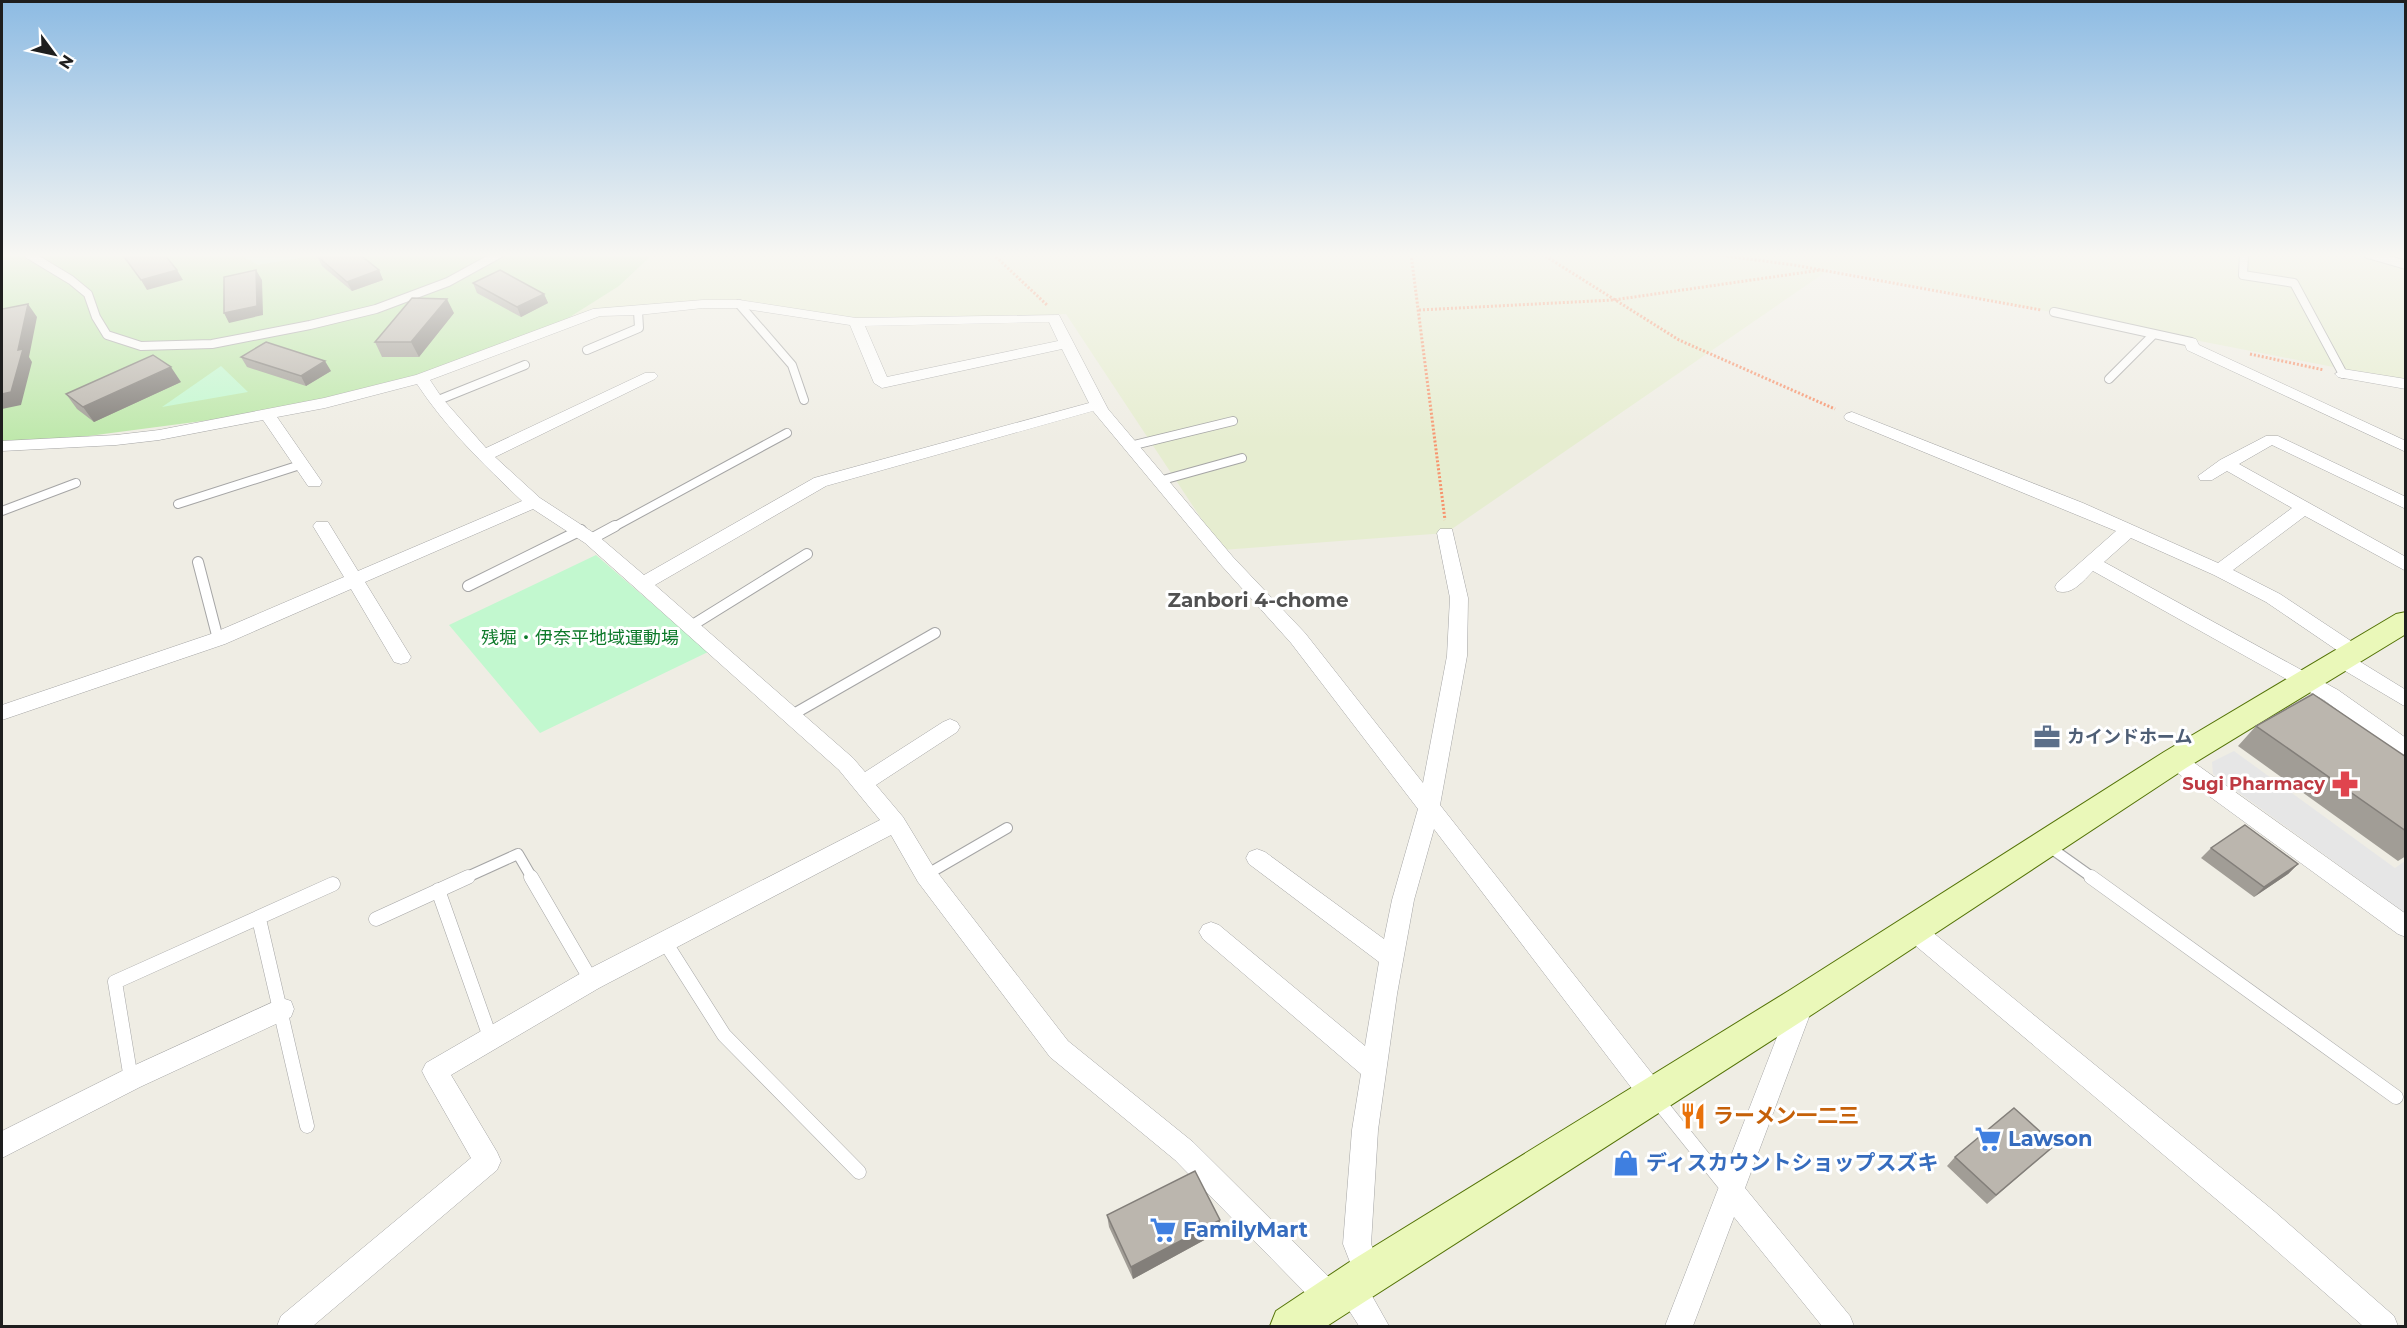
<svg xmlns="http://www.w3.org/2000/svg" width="2407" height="1328" font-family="Montserrat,'Noto Sans JP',sans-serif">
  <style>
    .farmland { fill: #e6edd0 }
    .grass { fill: #bee8ab }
    .park { fill: #c2f8cf }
    .parking { fill: #e6e6e6 }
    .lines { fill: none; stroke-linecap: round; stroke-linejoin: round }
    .lane-far2-casing { stroke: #a5a5a5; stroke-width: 10 }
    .lane-far1-casing { stroke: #a5a5a5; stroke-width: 12 }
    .lane-casing { stroke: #a5a5a5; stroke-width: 15 }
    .street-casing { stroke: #a5a5a5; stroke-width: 1 }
    .secondary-casing { stroke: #547307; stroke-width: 2 }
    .path { stroke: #f7936d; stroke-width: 3; stroke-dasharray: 2 2; stroke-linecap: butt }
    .lane-far2 { stroke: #fff; stroke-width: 8 }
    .lane-far1 { stroke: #fff; stroke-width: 10 }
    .lane { stroke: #fff; stroke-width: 14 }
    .street { fill: #fff; fill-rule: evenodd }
    .secondary { fill: #eaf8b9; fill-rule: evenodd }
    .wall { fill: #a19d96 }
    .shaded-wall { fill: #837f7a }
    .building { fill: #bbb6ae; stroke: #837f7a; stroke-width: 1.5 }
    .labels { text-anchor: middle; stroke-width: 6; stroke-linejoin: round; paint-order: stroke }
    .park-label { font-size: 18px; fill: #0e7a2a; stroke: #fff }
    .service-label { font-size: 18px; font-weight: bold; fill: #4e5e75; stroke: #fff; text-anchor: start }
    .health-label { font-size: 18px; font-weight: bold; fill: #be3a42; stroke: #fff; text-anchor: end }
    .neighbourhood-label { font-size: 20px; font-weight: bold; fill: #515151; stroke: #fff }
    .near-food-label { font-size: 21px; font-weight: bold; fill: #c56008; stroke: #fff; text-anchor: start }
    .near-shop-label { font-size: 21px; font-weight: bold; fill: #366cbe; stroke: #fff; text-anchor: start }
  </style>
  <rect width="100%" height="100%" fill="#efede4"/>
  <!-- farmland -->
  <path class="farmland" d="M653,254H2371L2406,267L2405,381L1830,269L1446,533L1222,550L1066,314L878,321L743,304L598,312L551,329L619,286Z"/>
  <!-- grass -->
  <path class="grass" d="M2,254H653L619,286L551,329L441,371L295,409L12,446L2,444Z"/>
  <!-- park -->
  <path class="park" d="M239,254H323L258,265Z
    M221,366L248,392L162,407Z
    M596,555L708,652L540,733L449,625Z"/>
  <!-- parking -->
  <path class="parking" d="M2234,751L2395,868L2405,861V913L2213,774L2212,762Z"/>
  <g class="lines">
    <!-- lane-far2 casing -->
    <g class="lane-far2-casing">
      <path id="lane-far2" d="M28,254L71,280L88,294L96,317L107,335L141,346L212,344L310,325L376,309L448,282L499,254
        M2244,254L2243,275L2294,283L2343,374
        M2368,254L2406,265
        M739,304L792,365L804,400
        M2054,312L2191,342
        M587,350L639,328L638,311
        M2109,379L2153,335
        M436,401L525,365
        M1130,446L1233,421
        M1159,481L1242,458
        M178,504L300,465
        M2,511L76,483
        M612,528L787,433"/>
    </g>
    <!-- lane-far1 casing -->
    <g class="lane-far1-casing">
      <path id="lane-far1" d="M591,539L615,526
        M198,562L218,639
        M468,586L581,530
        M691,626L807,554
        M792,715L935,633
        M2048,846L2093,878
        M926,875L1007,828
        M465,878L518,854L532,878"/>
    </g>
    <!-- lane casing -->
    <g class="lane-casing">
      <path id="lane" d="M531,877L591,980
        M2091,877L2396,1097
        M438,890L490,1037
        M259,919L307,1126
        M376,919L468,877
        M665,942L724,1035L859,1172
        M131,1079L115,982L333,884
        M1657,1100L1730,1191"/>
    </g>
    <!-- street casing -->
    <g class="street-casing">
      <path id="street" d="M703,300H739L856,318L1059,315L1108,409L1233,557L1305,633L1423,783L1447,656L1450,598L1437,533L1440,529H1452L1468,598L1467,656L1440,805L1661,1085L1665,1094L1661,1103L1652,1106L1643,1103L1434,829L1414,900L1397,994L1378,1130L1371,1244L1383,1274L1379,1284L1367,1287L1389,1326H1359L1345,1304L1342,1310L1332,1314L1322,1310L1175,1160L1050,1057L918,882L891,835L599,988L451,1075L497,1152L501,1161L497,1170L313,1326H277L281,1316L471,1158L426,1079L422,1071L426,1063L583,972L880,820L839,770L585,543L533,509L365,582L411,657L408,662L401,664L394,662L351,589L225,644L2,720V705L211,634L344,577L313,526L316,522H328L358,571L522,501C484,465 446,428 417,384L325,408L277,417L322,482L320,486H308L263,420L159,440L116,445L2,451V441L116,435L159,430L324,398L416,375L593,309ZM703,308H739L850,325L874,383L882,388L1062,349L1089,403L814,478L644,575L597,535L540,498L495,457L655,379L658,376L655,373H645L486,448L442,398L430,380L600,316L638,315ZM1049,322L1058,341L887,377L865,326ZM1093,411L1221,565L1291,643L1418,809L1392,900L1384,939L1265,852L1257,849L1249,852L1246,858L1249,864L1379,962L1365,1046L1219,925L1211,922L1203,925L1199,932L1203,939L1361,1074L1352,1130L1343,1244L1355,1275L1350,1273L1340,1277L1337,1285L1193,1142L1068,1041L934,868L903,817L876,785L957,732L960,727L957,722L950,719L943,722L865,772L853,758L655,585L826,486Z
        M2191,338L2196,339L2199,345L2406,441V452L2187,350L2184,342Z
        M2343,369L2406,379V389L2338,377L2335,374Z
        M1852,412L2083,503L2218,563L2292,508L2227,471L2212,480H2200L2198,476L2220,460L2266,436H2278L2406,497V509L2272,445L2239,464L2406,557V571L2305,516L2233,570L2280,594L2360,647L2363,652L2360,657L2354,658L2406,690V707L2335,665L2332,660L2335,655L2341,653L2266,602L2214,575L2131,538L2104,562L2338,690L2406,738V757L2399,755L2324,700L2093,571C2083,581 2072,596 2057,591L2055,587L2057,583L2116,531L1846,420L1844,417L1846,414Z
        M2175,752L2182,754L2406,914V937L2398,934L2168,766L2165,760L2168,754Z
        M1912,919L1920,922L2274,1211L2394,1316L2398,1326H2363L2254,1231L1904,936L1900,929L1904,922Z
        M1803,990L1812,993L1815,1001L1745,1188L1850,1316L1854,1326H1822L1734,1217L1693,1326H1665L1791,1001L1794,993Z
        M282,998L291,1001L294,1009L291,1017L140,1087L2,1158V1131L122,1071Z"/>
    </g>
    <!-- secondary casing -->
    <g class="secondary-casing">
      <path id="secondary" d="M2406,612V634L2186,768L1816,1012L1327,1326H1270L1276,1311L1354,1259L1790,990L2164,752L2396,614Z"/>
    </g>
    <!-- path -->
    <path class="path" d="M993,254L1047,305
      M1411,254L1445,520
      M1542,254L1679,340L1835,409
      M1711,254L1794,265L2041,310
      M1419,310L1613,300L1821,270
      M2250,354L2324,370"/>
    <!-- lane-far2 -->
    <use href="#lane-far2" class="lane-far2"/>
    <!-- lane-far1 -->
    <use href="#lane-far1" class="lane-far1"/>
    <!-- lane -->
    <use href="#lane" class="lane"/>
    <!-- street -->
    <use href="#street" class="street"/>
    <!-- secondary -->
    <use href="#secondary" class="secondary"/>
  </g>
  <!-- wall -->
  <path class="wall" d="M317,256L379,270L383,280L352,291L322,266Z
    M473,283L544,294L548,303L521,317L477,293Z
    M454,313L419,357H382L375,342Z
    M241,357L331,371L306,386L247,367Z
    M181,382L94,422L77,409L66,394Z
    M2256,726L2406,757V856L2398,861L2238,746Z
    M2211,848L2298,864L2288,874L2254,897L2201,858Z
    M2055,1145L1987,1204L1947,1166L1955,1157Z
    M1107,1215L1220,1220L1219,1232L1133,1279L1109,1227Z"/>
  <!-- shaded-wall -->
  <path class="shaded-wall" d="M177,270L183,280L147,290L141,280Z
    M256,270L262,280L263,315L229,323L224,313Z
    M379,270L383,280L352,291L347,282Z
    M544,294L548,303L521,317L517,307Z
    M447,299L454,313L419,357L411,342Z
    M28,304L37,317L29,357L32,362L21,405L2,409V394L18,350Z
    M325,361L331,371L306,386L301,376Z
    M171,367L181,382L94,422L83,407Z
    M2298,864L2288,874L2254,897L2264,887Z
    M1220,1220L1219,1232L1133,1279L1131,1267Z"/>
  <!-- building -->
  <path class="building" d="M122,254H164L177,270L141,280Z
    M325,254H359L379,270L347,282L317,256Z
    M256,270L257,306L224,313V277Z
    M500,270L544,294L517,307L473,283Z
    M412,298L447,299L411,342H375Z
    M28,304L18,350L23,349L11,392L2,394V309Z
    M266,342L325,361L301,376L241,357Z
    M153,355L171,367L83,407L66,394Z
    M2313,694L2406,757V831L2256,726Z
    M2245,825L2298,864L2264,887L2211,848Z
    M2014,1108L2055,1145L1996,1195L1955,1157Z
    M1195,1171L1220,1220L1131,1267L1107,1215Z"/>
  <!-- sky -->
  <linearGradient id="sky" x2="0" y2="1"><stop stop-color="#8dbbe3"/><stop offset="0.58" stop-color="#f8f7f3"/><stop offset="1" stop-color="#f8f7f3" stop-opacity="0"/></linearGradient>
  <rect width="2407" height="440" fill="url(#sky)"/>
  <!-- icons -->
  <defs>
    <g id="office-bare" transform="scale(2.07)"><path d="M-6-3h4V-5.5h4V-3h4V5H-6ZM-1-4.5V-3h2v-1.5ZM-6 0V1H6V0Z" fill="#5c6f8a" stroke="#fff" stroke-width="2.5" paint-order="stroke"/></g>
    <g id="pharmacy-bare" transform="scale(2.07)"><path d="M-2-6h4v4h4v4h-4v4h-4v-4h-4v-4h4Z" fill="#e0444e" stroke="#fff" stroke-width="2.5" paint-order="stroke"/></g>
    <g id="restaurant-bare" transform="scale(2.07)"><path d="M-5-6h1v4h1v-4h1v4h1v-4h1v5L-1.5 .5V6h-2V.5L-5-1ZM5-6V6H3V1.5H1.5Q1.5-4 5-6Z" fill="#e8710a" stroke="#fff" stroke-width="2.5" paint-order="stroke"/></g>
    <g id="supermarket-bare" transform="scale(2.07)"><path d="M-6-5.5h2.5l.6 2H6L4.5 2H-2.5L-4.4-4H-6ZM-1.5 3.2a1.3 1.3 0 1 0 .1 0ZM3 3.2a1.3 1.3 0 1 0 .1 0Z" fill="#3f7fe0" stroke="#fff" stroke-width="2.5" paint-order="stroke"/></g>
    <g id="shop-bare" transform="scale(2.07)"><path d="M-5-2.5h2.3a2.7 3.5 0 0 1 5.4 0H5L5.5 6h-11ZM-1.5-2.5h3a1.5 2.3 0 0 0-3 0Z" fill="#3f7fe0" stroke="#fff" stroke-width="2.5" paint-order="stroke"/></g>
  </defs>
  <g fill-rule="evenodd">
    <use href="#office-bare" x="2047" y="737"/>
    <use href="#pharmacy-bare" x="2345" y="784"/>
    <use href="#restaurant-bare" x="1693" y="1116"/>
    <use href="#supermarket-bare" x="1988" y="1139"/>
    <use href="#shop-bare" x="1626" y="1163"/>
    <use href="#supermarket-bare" x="1163" y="1230"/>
  </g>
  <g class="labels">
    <!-- park labels -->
    <g class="park-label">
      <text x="580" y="644">残堀・伊奈平地域運動場</text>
    </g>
    <!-- service labels -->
    <g class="service-label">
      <text x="2067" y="743">カインドホーム</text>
    </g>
    <!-- health labels -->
    <g class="health-label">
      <text x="2325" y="790">Sugi Pharmacy</text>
    </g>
    <!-- neighbourhood labels -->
    <g class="neighbourhood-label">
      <text x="1258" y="607">Zanbori 4-chome</text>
    </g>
    <!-- near-food labels -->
    <g class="near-food-label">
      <text x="1713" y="1123">ラーメン一二三</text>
    </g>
    <!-- near-shop labels -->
    <g class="near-shop-label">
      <text x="2008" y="1146">Lawson</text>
      <text x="1646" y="1170">ディスカウントショップスズキ</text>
      <text x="1183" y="1237">FamilyMart</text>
    </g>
  </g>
  <!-- border -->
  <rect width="2407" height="1328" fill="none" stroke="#1e1e1e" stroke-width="6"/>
  <!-- north arrow -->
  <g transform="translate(54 54) rotate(123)" stroke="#ffffff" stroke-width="4.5" paint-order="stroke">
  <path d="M0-4.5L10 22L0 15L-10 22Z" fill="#1e1e1e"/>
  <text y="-9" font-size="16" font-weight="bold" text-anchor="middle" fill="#1e1e1e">N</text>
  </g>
</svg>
